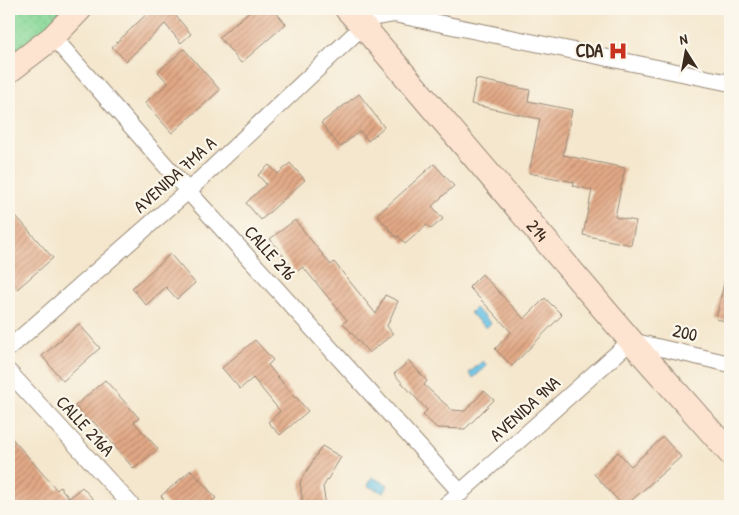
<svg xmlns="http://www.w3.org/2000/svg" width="739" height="515" font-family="'Patrick Hand',sans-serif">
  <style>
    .grass { fill: url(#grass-dots); stroke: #62815b }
    .water { fill: #67c2e5; stroke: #517682 }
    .building { fill: url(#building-hatch) }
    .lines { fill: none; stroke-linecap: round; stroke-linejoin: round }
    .street-casing { stroke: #988876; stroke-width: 18 }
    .secondary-casing { stroke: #988876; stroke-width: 26 }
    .street { stroke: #fff; stroke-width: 16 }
    .secondary { stroke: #fde4d1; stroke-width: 24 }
    .labels { text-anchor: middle; stroke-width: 4.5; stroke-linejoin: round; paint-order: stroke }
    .poi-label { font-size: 18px; font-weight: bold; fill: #3b2a1e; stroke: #fbf7ec; text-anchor: end }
    .street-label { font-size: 18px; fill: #3b2a1e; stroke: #fbf7ec }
  </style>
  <defs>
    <pattern id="grass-dots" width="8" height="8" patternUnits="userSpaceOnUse" patternTransform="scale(1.25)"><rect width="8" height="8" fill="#88d898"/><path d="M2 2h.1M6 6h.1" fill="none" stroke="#76ba83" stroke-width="1.8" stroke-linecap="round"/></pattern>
    <pattern id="building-hatch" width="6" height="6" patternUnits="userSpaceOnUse" patternTransform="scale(1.25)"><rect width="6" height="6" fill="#e2a986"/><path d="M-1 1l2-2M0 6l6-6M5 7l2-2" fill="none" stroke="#b88a6d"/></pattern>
  </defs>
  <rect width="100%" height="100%" fill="#fbf7ec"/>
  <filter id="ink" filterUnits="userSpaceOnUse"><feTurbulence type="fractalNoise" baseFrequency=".02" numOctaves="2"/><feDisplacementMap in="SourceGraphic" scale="10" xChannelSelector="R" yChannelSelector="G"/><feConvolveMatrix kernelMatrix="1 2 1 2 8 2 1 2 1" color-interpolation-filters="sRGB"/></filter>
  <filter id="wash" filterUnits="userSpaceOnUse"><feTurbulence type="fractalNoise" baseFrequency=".0096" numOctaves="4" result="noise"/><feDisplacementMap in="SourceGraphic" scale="20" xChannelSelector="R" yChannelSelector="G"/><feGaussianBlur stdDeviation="1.12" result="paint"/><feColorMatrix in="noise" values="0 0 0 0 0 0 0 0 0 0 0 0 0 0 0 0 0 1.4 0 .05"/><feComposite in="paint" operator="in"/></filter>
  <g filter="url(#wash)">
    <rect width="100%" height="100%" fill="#f4e7cd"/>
    <!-- grass -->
    <path class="grass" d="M9,9H71L9,62Z"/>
    <!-- water -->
    <path class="water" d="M475,308L491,323L486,328L470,313Z
      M483,361L487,366L473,378L469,373Z
      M372,477L388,485L384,493L368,486Z"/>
    <g id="blocks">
      <!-- building -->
      <path class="building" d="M152,9H170L191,34L181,43L165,24L126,61L112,47Z
        M252,9H273L286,24L241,63L219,37Z
        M184,49L220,90L172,133L145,103L168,83L158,72Z
        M476,79L530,90L528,101L572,110L563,155L625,168L615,217L636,221L631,245L583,235L592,190L573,186L574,182L529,173L540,119L471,104Z
        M359,94L384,127L368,141L360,131L340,147L321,123Z
        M290,163L305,180L261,220L246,203L266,184L258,175L269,165L278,174Z
        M434,164L454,186L432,206L443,219L431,229L427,225L405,244L398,236L396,237L377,215Z
        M16,216L53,258L16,290L9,282V222Z
        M295,220L331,265L334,262L376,314L385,295L398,301L387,326L393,334L369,353L343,323L347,320L303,267L296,272L270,239Z
        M170,254L195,283L177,299L166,287L146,305L132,288Z
        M482,274L524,319L545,298L562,315L512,366L495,349L511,332L469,287Z
        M725,278H730V322L716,319Z
        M79,324L100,348L63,381L42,356Z
        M255,340L273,360L268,365L295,398L296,397L308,411L280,435L268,422L280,411L253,378L240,389L222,368Z
        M409,361L427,381L424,385L452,410L465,411L484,391L494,400L465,429L437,428L423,415L427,410L394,374Z
        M105,380L139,418L134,422L158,449L134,469L93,421L90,423L75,406Z
        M9,435L57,490L60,487L69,498L82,487L94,500L88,506H9Z
        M663,437L681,457L625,506H623L594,474L618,452L631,466Z
        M322,446L341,457L323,487L326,506H303L300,482Z
        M191,470L216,498L207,506H169L161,496Z"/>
    </g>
  </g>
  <g filter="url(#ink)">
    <use href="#blocks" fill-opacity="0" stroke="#988876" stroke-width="1"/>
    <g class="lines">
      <!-- street casing -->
      <g class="street-casing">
        <path id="street" d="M53,37L188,191L461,493
          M9,348L188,191L363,26L375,17L394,14L730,83
          M9,372L132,506
          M445,506L631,341L730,364"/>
      </g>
      <!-- secondary casing -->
      <g class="secondary-casing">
        <g id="secondary">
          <path id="s1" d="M347,9L363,26L631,341L730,453"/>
          <path d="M9,71L53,37L80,9"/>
        </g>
      </g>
      <!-- street -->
      <use href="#street" class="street"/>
      <!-- secondary -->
      <use href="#secondary" class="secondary"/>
    </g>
  </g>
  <!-- icons -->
  <defs>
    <g id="hospital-bare" transform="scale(1.5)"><path d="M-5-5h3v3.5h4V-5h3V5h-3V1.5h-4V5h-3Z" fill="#c8321e" stroke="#fbf7ec" stroke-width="2.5" paint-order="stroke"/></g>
  </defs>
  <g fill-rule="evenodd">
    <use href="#hospital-bare" x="618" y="51"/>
  </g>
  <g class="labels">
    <!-- poi labels -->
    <g class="poi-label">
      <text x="603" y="57">CDA</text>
    </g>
    <!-- street labels -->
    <g class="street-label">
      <text transform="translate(175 175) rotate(-42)" y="6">AVENIDA 7MA A</text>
      <text dy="6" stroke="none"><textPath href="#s1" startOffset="292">214</textPath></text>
      <text transform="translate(270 253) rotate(48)" y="6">CALLE 216</text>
      <text transform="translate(685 333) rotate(13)" y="6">200</text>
      <text transform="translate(525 409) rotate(-42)" y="6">AVENIDA 9NA</text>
      <text transform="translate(85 426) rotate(47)" y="6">CALLE 216A</text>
    </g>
  </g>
  <!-- margin -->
  <rect width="739" height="515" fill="none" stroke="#fbf7ec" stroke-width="30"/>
  <!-- north arrow -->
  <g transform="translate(686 52) rotate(349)" stroke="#fbf7ec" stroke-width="4" paint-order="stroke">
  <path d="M0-4L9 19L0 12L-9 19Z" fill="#3b2a1e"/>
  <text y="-8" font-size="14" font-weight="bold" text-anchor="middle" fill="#3b2a1e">N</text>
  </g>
</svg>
